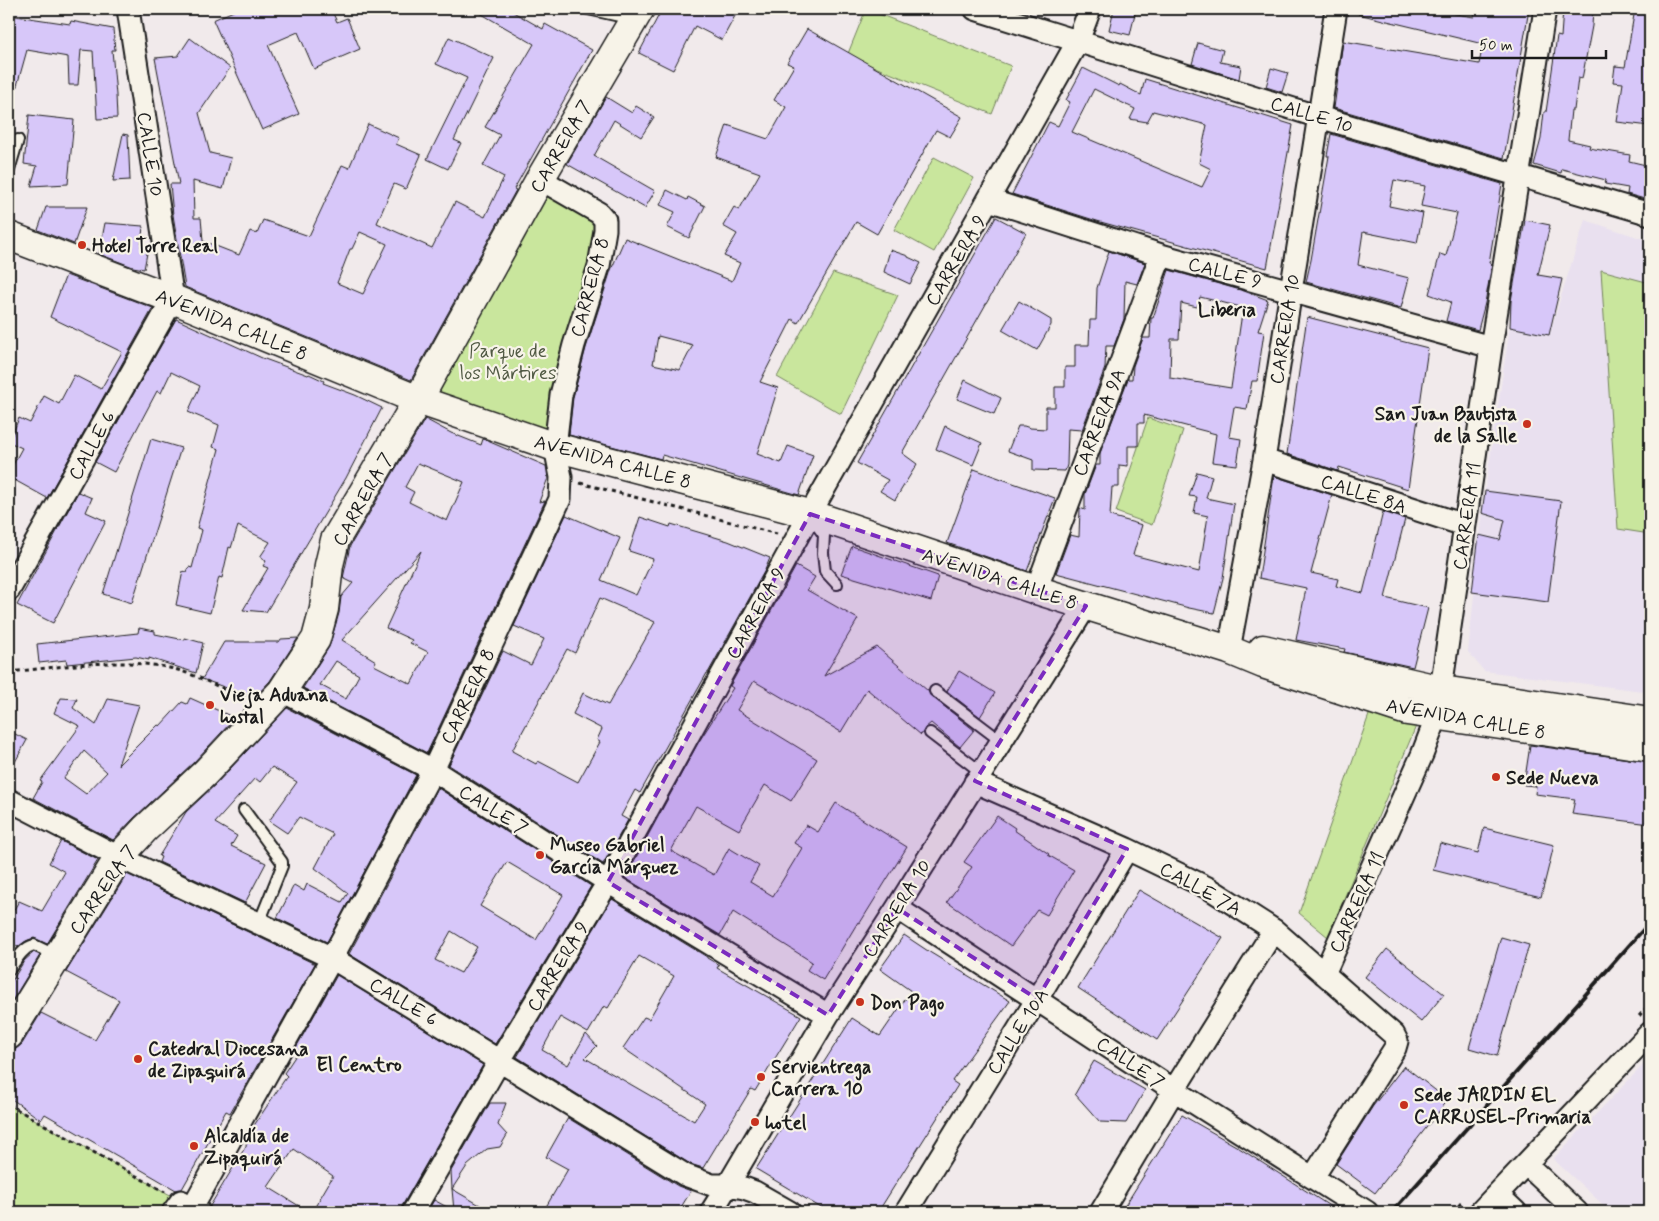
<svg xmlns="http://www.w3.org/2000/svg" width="1659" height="1221" font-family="Mynerve,sans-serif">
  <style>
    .built { fill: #e9e0ef }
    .green { fill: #c9e69d; stroke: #72815c }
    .building { fill: #d7c7f9; stroke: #1c1c1c; fill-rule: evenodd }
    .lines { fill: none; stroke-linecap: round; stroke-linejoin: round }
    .lane-casing { stroke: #1c1c1c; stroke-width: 14 }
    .street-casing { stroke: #1c1c1c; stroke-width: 25 }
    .secondary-casing { stroke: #1c1c1c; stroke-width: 31 }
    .path { stroke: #1c1c1c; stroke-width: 3; stroke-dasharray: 4 4; stroke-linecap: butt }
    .lane { stroke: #f7f3e8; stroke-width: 10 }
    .street { stroke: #f7f3e8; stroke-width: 21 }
    .secondary { stroke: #f7f3e8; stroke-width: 28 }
    .rail { stroke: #1c1c1c; stroke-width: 4 }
    .marked { fill: #7b2cbf; fill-opacity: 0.2; stroke: #7b2cbf; stroke-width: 4; stroke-dasharray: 10 6; stroke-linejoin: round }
    .poi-dot { fill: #c8321e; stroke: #f7f3e8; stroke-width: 2 }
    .labels { text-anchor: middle; stroke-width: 4.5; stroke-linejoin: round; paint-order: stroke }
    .street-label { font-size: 19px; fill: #1c1c1c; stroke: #f7f3e8 }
    .poi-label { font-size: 19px; font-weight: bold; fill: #1c1c1c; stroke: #f7f3e8; text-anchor: start }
    .park-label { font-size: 19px; fill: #505943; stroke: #f7f3e8 }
    .neighbourhood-label { font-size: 20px; font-weight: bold; fill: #1c1c1c; stroke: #f7f3e8 }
  </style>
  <rect width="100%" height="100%" fill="#f1eaeb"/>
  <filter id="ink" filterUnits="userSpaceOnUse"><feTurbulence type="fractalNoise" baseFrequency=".02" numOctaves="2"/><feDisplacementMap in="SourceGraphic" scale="10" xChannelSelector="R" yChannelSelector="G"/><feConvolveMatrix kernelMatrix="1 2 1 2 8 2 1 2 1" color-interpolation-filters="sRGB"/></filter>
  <g filter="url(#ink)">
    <!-- built -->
    <path class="built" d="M1585,220L1650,241V692L1484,671L1468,652L1485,491L1510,327L1549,335Z
      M1650,1058V1212H1611L1553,1159Z"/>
    <!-- green -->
    <path class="green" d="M866,9L1011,66L992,114L847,56Z
      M934,157L974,178L934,252L894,230Z
      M539,189L602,220L550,439L422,392Z
      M1601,270L1650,283V534L1618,529Z
      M833,273L898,295L841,414L777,377Z
      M1148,418L1183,430L1152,525L1116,512Z
      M1370,712L1416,726L1328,937L1299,913Z
      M9,1105L181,1201L173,1212H9Z"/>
    <!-- building -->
    <path class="building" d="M238,9H331L337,22L347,18L360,49L314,69L298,32L268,45L299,114L262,130L213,20Z
      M473,9H508L543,29L545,24L592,50L514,189L516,190L411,380L185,287L173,215L170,184H179L155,58L178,56L190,38L230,68L199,113L210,153L231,158L223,189L193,181L194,218H201L203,241L239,255L250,231L257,234L263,220L309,236L342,165L349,168L368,124L399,138L396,144L421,155L406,189L394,184L377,223L432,248L455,202L485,217L504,177L483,166L500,135L485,127L534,44ZM360,232L387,244L363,294L337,283L350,249H352Z
      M662,9H726L736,14L722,40L695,26L673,70L639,53Z
      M1114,9H1136L1130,35L1109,30Z
      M1358,9H1425L1474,17L1475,9H1529L1504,158L1334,108L1343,41L1479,64L1483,44L1358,14Z
      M1563,9H1593L1592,26L1582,79L1578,78L1574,110H1571L1568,140L1590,145L1589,148L1630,155L1629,161L1650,166V192L1648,200L1627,194L1628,188L1605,184L1606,180L1562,169L1561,173L1534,165L1541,139L1544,112H1546L1557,36L1561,37Z
      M1635,9H1650V126L1617,122L1623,83L1613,82L1615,66L1625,67Z
      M9,15L70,24L71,21L113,29L115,50H112L116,95L117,118L97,119L93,51L81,50L78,85H69L68,57L27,50L13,100H9Z
      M807,29L962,117L950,137L936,130L877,234L856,222L798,323L792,319L760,382L778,388L757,454L781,463L788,446L813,455L799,495L662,455L661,459L569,435L573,397L586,348L611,270L625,238L732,281L740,263L724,256L737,234L723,226L734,207L739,210L760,173L716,157L727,125L768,139L786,107L774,100L794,66L787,63ZM658,336L693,345L680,370L653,364Z
      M449,37L494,58L454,140L461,143L448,169L427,159L467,78L436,64Z
      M1198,43L1223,50L1220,62L1241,66L1239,79L1192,64Z
      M1083,68L1119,86L1120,84L1141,95L1145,79L1293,125L1267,268L1097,221L1012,194L1049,122L1058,126L1070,102L1066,100ZM1094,89L1135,109L1130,119L1147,122L1153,111L1207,125L1199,163L1211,169L1202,187L1072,132Z
      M1271,68L1288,73L1282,92L1266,87Z
      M606,97L632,113L636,106L654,117L641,137L614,120L594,156L655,191L645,208L567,164Z
      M29,115L74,120L68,184L31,186L37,166L24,164Z
      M123,134L128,135L130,180L113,181Z
      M1331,134L1502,184L1489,263L1492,264L1485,303L1478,330L1446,321L1451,302L1429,294L1440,254L1446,256L1457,213L1421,206L1425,186L1394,180L1389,206L1423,213L1417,243L1363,232L1358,265L1409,278L1401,308L1306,282L1311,260L1329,156H1327Z
      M667,190L687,200L688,197L705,206L689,238L667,227L675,212L660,205Z
      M46,207H87L74,244L38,230Z
      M996,217L1026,233L902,453L917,464L895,500L880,491L888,480L857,463Z
      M1525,220L1550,225L1538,275L1562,279L1549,335L1510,327L1511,301Z
      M105,223L143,226L141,247L148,248L144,269L133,267L99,254Z
      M890,250L908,256V257L921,263L910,284L884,272Z
      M1109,251L1145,263L1137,284L1125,281L1124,319L1114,346H1106L1105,368L1082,430L1068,429L1067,465L1065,471L1033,470V460L1008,451L1018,426H1024L1030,428L1046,429V407H1055V387H1065V367H1075V345H1089L1090,320H1096L1097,288Z
      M1169,270L1244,291L1268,300L1258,331L1264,332L1257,381H1252L1247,409L1234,407L1229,437L1241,439L1237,465L1212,462L1216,434L1144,415V423H1138V446H1128V466L1119,465V487H1112L1110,516L1142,525L1133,555L1199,572L1208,516L1194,513L1197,497L1189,496L1197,472L1212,476L1206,498L1234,504L1223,578L1214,613L1189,608L1056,573L1070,535L1079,537L1080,508L1085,510V494L1096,465H1100V453L1128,379H1132L1133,366L1143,338H1150L1151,318H1153ZM1200,297L1245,308L1241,320L1231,388L1170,378L1171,339H1179L1181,303L1197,307Z
      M66,275L153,308L47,498L9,477V472L22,448L9,442L19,418L30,423L44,396L59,404L74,375L101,389L122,352L50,317Z
      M1019,301L1051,320V325L1037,350L1002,330Z
      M1307,317L1428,348L1408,489L1339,467L1338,471L1287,454Z
      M176,319L262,358L308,375L309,374L324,381L323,383L355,395L382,408L346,478L266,612L243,610L268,568L263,566L266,561L260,557L270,542L238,526L231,548L229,547L222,578L219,577L210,613L176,605L183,571L187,572L189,567L192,568L202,530L197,528L219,449L213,447L219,425L188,412L200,386L171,372L161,393L157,391L114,472L95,462Z
      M965,380L1001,398L994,414L957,399Z
      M425,419L451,433L481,445L483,439L546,466L548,478L539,502L545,501L427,753L303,688L329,647L339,613L341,597L353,583L343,578L350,546ZM418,463L464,482L447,521L409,502L414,492L405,487ZM421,551L386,628L412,640L410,643L428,652L411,684L374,665L376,661L342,640ZM336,661L359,675L346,699L320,685Z
      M945,426L982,443L973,465L936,449Z
      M151,439L181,448L132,603L103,594Z
      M974,469L1055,498L1027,571L947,543Z
      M1274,476L1332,495L1311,573L1338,579L1336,586L1363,593L1383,512L1405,519L1385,598L1428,608L1413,667L1344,652L1345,649L1296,640L1306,588L1259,578Z
      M1485,491L1561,501L1548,602L1472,592L1479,535L1500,540L1505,520L1482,513Z
      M78,492L92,498L86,512L106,521L53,623L17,605Z
      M566,515L620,538L601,580L636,595L653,559L629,551L640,517L670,527L671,524L728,541L770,558L765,570L708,673H707L640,793L635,790L621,816L628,820L603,864L449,765L503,651L531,665L544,639L514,626ZM600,598L655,622L608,705L583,693L573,714L602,729L597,740L600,742L578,782L538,761L536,764L512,751L567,649L575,653Z
      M852,546L938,576L931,601L841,574Z
      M796,566L815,577L807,590L858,619L824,676L877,647L928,691L931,696L974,730L960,747L931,723L925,728L921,735L867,689L841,732L754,681L737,710L817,759L791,801L765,785L739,830L696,806L671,851L714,875L729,848L759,866L750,882L773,896L802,848L794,843L806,825L818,832L836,803L907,847L860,923L858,922L823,980L807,970L812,962L733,912L720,935L625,878L698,743L733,688L730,686Z
      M139,628L155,631V634L185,640V638L203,643L196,673L149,658V660L136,657L67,664L66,660L39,663L37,644L138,633Z
      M298,638L270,681L254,698L202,679L224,642H279L281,639Z
      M959,671L995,693L980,717L947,691Z
      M61,698L77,699L73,708L96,725L108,699L139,705L118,765L158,725L160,726L182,702L187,704L190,698L235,718L194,762L134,818L113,840L33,798L42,782L40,781L80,726L54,713ZM84,751L107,772L86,794L64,778Z
      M287,708L416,775L327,942L277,918L294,885L304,891L307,884L342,902L348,893L315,868L333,834L299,817L287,833L269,821L297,782L272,767L260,782L255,778L215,823L237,836L231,846L266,863L245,903L159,862L161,857L159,856L186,812L216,784Z
      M9,731L27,740L9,773Z
      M1530,745L1650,762V824L1572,814L1575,799L1535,794L1536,786L1524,785Z
      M438,788L591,886L495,1044L349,954ZM507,862L563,895L536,940L480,906ZM451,931L477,947L461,973L435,960Z
      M997,816L1015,828L1014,830L1049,854L1048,855L1074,870L1047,915L1037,910L1011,946L947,902L972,867L964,862Z
      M1484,828L1554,845L1541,897L1433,870L1440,843L1478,853Z
      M61,841L98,860L47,944L34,938L26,941L18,947L9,941V918L19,901L42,911L65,872L49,863Z
      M127,874L315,964L230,1113L226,1111L182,1189L176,1190L45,1114L41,1120L9,1097V1051L16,1049L22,1044L41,1013L95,1040L119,1000L66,972Z
      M1139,890L1223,938L1157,1040L1078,988Z
      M612,899L707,957V958L719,965L717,968L801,1016L755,1091L751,1089L703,1168L690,1164L517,1057ZM639,956L674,976L649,1019L644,1017L623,1048L705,1104L694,1121L585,1058L597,1046L586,1034L568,1065L542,1050L560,1017L588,1033L604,1006L608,1008Z
      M904,935L931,953L1010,1001L952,1081L958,1085L878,1212H828L756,1169L852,1018L880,1036L911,991L880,969Z
      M1501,937L1529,945L1497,1056L1469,1048Z
      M1387,949L1444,994L1421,1022L1365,977Z
      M34,952L40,955L9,1006V986L24,961Z
      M337,975L483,1065L402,1206L401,1212H312L333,1176L294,1149L268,1187L309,1212H211L210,1206L246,1146L247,1136L287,1076L284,1073L298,1052L294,1051Z
      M1094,1061L1145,1090L1126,1123L1100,1122L1075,1094Z
      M1404,1066L1448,1100L1375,1193L1336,1164L1373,1106Z
      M490,1103H506L498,1125L507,1135L500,1147L487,1149L467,1166L452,1189L451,1171Z
      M1182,1115L1236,1146L1339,1212H1121Z
      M568,1118L678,1186L691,1191L678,1212H543L568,1169L546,1157Z
      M452,1189L492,1212H427L434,1200L454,1211Z"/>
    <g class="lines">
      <!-- lane casing -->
      <g class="lane-casing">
        <path id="lane" d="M588,9L633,19
          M9,170L18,140
          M814,521L824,535L823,553L825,571L837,584
          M935,691L1001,741
          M930,733L981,772
          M244,810L282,862V866L259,923
          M9,970C16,961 22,948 34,945L57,956"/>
      </g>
      <!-- street casing -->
      <g class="street-casing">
        <path id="street" d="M975,9L1319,117L1650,214
          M989,200L1161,255L1491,347
          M1264,460L1464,525
          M9,590L173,299L128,9
          M1036,590L1161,255
          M1229,650L1264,460L1336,9
          M282,691L433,770L608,882L828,1015
          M975,782L1127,849L1210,889L1274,930L1394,1035L1397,1041L1395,1048L1313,1177
          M9,800L119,857L332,958L685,1175L712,1185H728L744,1188L755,1192L790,1212
          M897,908L1174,1090L1367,1212
          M1324,974L1422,755L1437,716L1491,347L1545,9
          M1526,1164L1577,1212
          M1497,1194L1516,1212
          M192,1208L332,958L433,770L560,499L561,477L555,447L561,395L574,345L599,266L605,230V220L599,213L540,179
          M173,1212L181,1201L199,1212
          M413,1212L500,1060L608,882L810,514L1078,41L1090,9
          M711,1212L728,1185L828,1015L897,908L1086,606
          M906,1212L1037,999L1127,849
          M1101,1212L1174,1090L1274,930
          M1480,1212L1650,1033"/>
      </g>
      <!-- secondary casing -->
      <g class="secondary-casing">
        <path id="secondary" d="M9,236L173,299L418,400L555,447L810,514L1036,590L1229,650L1263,664L1407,711L1650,747
          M1263,649L1442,690L1650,721
          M9,1035L119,857L145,829L205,773L282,691L316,639L324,609L329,565L335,540L418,400L540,179L640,9"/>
      </g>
      <!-- path -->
      <path class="path" d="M580,483L777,534
        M9,672C62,667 130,655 181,671C203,678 224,690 245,699
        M1639,1016L1650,1004
        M9,1105L165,1192
        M1453,1212L1462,1202"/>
      <!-- lane -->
      <use href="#lane" class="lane"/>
      <!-- street -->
      <use href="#street" class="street"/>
      <!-- secondary -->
      <use href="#secondary" class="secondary"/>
      <!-- rail -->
      <path class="rail" d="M1392,1212L1650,922"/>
    </g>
  </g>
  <!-- marked area -->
  <path class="marked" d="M810,514L1086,606L975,781L1127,849L1037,999L897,908L828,1015L608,882Z"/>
  <!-- markers -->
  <g class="poi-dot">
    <circle cx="82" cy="245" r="5"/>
    <circle cx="1527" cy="424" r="5"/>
    <circle cx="210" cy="705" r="5"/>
    <circle cx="1496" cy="777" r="5"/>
    <circle cx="540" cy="855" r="5"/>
    <circle cx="860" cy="1002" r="5"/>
    <circle cx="138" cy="1059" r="5"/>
    <circle cx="761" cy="1077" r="5"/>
    <circle cx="1404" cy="1105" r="5"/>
    <circle cx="755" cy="1122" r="5"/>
    <circle cx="194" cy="1146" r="5"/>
  </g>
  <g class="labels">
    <!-- street labels -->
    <g class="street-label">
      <text transform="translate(1312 114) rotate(17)" y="7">CALLE 10</text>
      <text transform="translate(560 146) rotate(-60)" y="7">CARRERA 7</text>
      <text transform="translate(151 154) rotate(81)" y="7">CALLE 10</text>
      <text transform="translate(955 260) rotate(-60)" y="7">CARRERA 9</text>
      <text transform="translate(1225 272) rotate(15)" y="7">CALLE 9</text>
      <text transform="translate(589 287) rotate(-75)" y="7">CARRERA 8</text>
      <text transform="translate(232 324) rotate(22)" y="7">AVENIDA CALLE 8</text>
      <text transform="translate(1284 329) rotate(-81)" y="7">CARRERA 10</text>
      <text transform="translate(1098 422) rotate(-69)" y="7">CARRERA 9A</text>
      <text transform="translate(91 445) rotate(-61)" y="7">CALLE 6</text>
      <text transform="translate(613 461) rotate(15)" y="7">AVENIDA CALLE 8</text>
      <text transform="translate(1364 493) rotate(18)" y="7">CALLE 8A</text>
      <text transform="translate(362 499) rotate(-61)" y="7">CARRERA 7</text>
      <text transform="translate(1466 516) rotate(-82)" y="7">CARRERA 11</text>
      <text transform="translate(1000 578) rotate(18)" y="7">AVENIDA CALLE 8</text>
      <text transform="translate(755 613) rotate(-61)" y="7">CARRERA 9</text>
      <text transform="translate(467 696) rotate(-65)" y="7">CARRERA 8</text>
      <text transform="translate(1466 718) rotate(10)" y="7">AVENIDA CALLE 8</text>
      <text transform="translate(494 809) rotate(32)" y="7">CALLE 7</text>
      <text transform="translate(1201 888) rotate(29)" y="7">CALLE 7A</text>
      <text transform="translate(102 889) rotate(-56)" y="7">CARRERA 7</text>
      <text transform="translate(1356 902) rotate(-66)" y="7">CARRERA 11</text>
      <text transform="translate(896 908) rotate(-58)" y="7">CARRERA 10</text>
      <text transform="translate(557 966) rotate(-59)" y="7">CARRERA 9</text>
      <text transform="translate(404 1001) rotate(31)" y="7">CALLE 6</text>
      <text transform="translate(1017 1031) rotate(-58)" y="7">CALLE 10A</text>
      <text transform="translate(1131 1062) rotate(34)" y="7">CALLE 7</text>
    </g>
    <!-- poi labels -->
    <g class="poi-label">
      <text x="92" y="252">Hotel Torre Real</text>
      <text x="1517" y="420" text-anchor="end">San Juan Bautista<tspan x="1517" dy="22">de la Salle</tspan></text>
      <text x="220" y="701">Vieja Aduana<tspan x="220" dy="22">hostal</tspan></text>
      <text x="1506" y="784">Sede Nueva</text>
      <text x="550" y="851">Museo Gabriel<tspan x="550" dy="22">García Márquez</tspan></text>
      <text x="870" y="1009">Don Pago</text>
      <text x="148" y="1055">Catedral Diocesana<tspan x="148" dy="22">de Zipaquirá</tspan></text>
      <text x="771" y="1073">Servientrega<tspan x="771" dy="22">Carrera 10</tspan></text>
      <text x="1414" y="1101">Sede JARDIN EL<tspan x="1414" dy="22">CARRUSEL-Primaria</tspan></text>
      <text x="765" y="1129">hotel</text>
      <text x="204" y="1142">Alcaldía de<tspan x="204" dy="22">Zipaquirá</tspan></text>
    </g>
    <!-- park labels -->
    <g class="park-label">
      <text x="508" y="357">Parque de<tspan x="508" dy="22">los Mártires</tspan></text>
    </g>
    <!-- neighbourhood labels -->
    <g class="neighbourhood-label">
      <text x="1227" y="316">Liberia</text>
      <text x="359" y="1071">El Centro</text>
    </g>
  </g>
  <!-- margin -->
  <rect width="1659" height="1221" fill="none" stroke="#f7f3e8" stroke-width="30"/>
  <rect x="15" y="15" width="1629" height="1191" fill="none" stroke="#1c1c1c" stroke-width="2" filter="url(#ink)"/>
  <!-- scale -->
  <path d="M1472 50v8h134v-8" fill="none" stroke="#1c1c1c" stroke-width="2.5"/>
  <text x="1479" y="50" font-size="15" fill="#1c1c1c" stroke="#f7f3e8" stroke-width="4" paint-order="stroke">50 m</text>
</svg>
